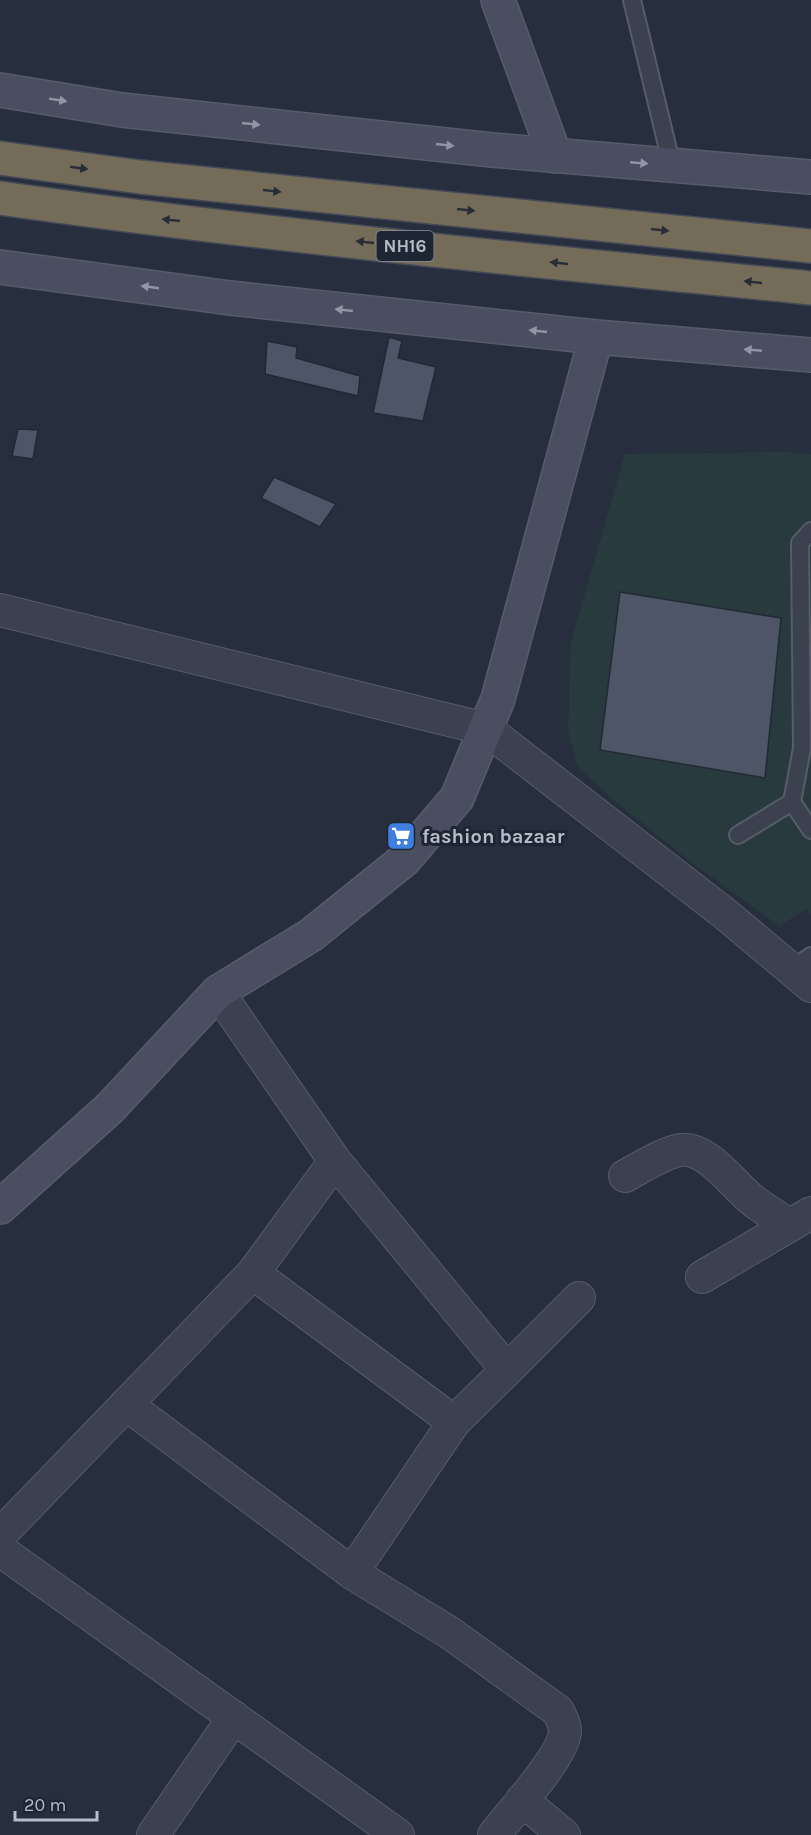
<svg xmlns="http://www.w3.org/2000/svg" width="811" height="1835" font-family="Karla,sans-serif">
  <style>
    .green { fill: #293a3f }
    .building { fill: #4d5567; stroke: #222835; stroke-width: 1.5 }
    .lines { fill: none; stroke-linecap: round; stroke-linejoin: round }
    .lane-casing { stroke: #565c69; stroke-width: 20 }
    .street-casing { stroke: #565c69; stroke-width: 34 }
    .secondary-casing { stroke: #565c69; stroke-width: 36 }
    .highway-casing { stroke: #434956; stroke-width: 36 }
    .lane { stroke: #3b414e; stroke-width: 16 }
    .street { stroke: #3b414e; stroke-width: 32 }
    .secondary { stroke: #494f61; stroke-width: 33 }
    .highway { stroke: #746c58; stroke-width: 33 }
    .oneway { fill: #9096a5 }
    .oneway2 { fill: #282d37 }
    .labels { text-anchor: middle; stroke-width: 6; stroke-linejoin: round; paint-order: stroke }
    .shield { fill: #1f2633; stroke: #898f9c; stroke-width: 1.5 }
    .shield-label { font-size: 18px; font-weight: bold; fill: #b7bcc9 }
    .poi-label { font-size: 20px; font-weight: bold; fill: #b7bcc9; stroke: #1f2633; text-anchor: start }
  </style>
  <rect width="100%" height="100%" fill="#272e3e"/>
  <!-- green -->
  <path class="green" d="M785,452L811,454V915L806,909L779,926L682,855L617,803L577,766L568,731L571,642L625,454Z"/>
  <!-- building -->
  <path class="building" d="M389,337L402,341L398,358L436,367L423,421L373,413Z
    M267,341L297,347L296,358L360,376L358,396L265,374Z
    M18,429L38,430L33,459L12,456Z
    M274,477L336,504L320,527L261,498Z
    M620,592L781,618L765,778L600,750Z"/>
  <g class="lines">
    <!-- lane casing -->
    <g class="lane-casing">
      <path id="lane" d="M632,0L672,166
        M792,802L811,830
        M738,835L792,802L802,748L800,543L811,531
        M791,970L811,956"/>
    </g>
    <!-- street casing -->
    <g class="street-casing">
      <path id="street" d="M0,610L486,729L724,913L811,986
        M218,992L335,1161L507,1370L454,1422L253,1273
        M625,1176C638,1169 666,1152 680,1150C706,1146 732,1183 751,1199C763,1209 777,1217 790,1225
        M702,1277L811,1213
        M507,1370L579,1298
        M126,1404L352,1573L454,1422
        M0,1535L253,1273L335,1161
        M0,1550L398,1835
        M352,1573L450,1633L558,1711C561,1717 565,1724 565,1732C563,1757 510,1814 494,1835
        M522,1800L564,1835
        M153,1835L234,1717"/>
    </g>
    <!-- secondary casing -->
    <g class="secondary-casing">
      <path id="secondary" d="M498,0L555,156
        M0,90L122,110L492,150L811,177
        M0,267L230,298L596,337L811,355
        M0,1207L110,1108L218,992L311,935L404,860L457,798L498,699L596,337"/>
    </g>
    <!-- highway casing -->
    <g class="highway-casing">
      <path id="highway" d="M0,158L140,177L811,246
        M0,198C269,236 540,261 811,288"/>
    </g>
    <!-- lane -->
    <use href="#lane" class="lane"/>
    <!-- street -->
    <use href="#street" class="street"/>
    <!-- secondary -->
    <use href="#secondary" class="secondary"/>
    <!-- highway -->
    <use href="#highway" class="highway"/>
  </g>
  <!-- one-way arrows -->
  <defs><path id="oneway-solid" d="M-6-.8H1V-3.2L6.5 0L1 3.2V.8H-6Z" transform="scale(1.5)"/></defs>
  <g class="oneway">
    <use href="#oneway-solid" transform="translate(58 100) rotate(9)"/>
    <use href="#oneway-solid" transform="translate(251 124) rotate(6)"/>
    <use href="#oneway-solid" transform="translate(445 145) rotate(6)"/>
    <use href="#oneway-solid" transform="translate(639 163) rotate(5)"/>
    <use href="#oneway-solid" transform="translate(150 287) rotate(-172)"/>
    <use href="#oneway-solid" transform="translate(344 310) rotate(-174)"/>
    <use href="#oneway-solid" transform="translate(538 331) rotate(-174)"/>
    <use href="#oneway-solid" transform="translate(753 350) rotate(-175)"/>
  </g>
  <g class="oneway2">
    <use href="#oneway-solid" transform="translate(79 168) rotate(8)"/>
    <use href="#oneway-solid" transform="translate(272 191) rotate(6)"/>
    <use href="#oneway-solid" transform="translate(466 210) rotate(6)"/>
    <use href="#oneway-solid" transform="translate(171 220) rotate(-174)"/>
    <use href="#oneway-solid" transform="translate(660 230) rotate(6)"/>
    <use href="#oneway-solid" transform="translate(365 242) rotate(-174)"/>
    <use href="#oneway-solid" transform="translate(559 263) rotate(-174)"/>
    <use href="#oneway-solid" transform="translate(753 282) rotate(-174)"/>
  </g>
  <!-- icons -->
  <defs>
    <g id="supermarket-square" transform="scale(1.5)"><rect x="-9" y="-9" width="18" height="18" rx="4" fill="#3f7fe0" stroke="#1f2633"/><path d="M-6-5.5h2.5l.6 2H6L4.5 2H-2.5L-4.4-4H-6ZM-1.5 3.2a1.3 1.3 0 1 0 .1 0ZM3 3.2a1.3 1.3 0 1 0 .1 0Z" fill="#fff"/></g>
  </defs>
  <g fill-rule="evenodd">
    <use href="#supermarket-square" x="401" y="836"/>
  </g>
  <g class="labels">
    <!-- shield labels -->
    <rect class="shield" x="376.5" y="231" width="57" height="30" rx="4.5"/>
    <g class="shield-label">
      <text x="405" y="252">NH16</text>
    </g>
    <!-- poi labels -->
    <g class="poi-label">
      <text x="422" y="843">fashion bazaar</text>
    </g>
  </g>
  <!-- scale -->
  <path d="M15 1811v9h82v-9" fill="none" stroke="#b7bcc9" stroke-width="3"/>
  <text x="24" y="1811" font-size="18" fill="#b7bcc9" stroke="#1f2633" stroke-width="4.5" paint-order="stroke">20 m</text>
</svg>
